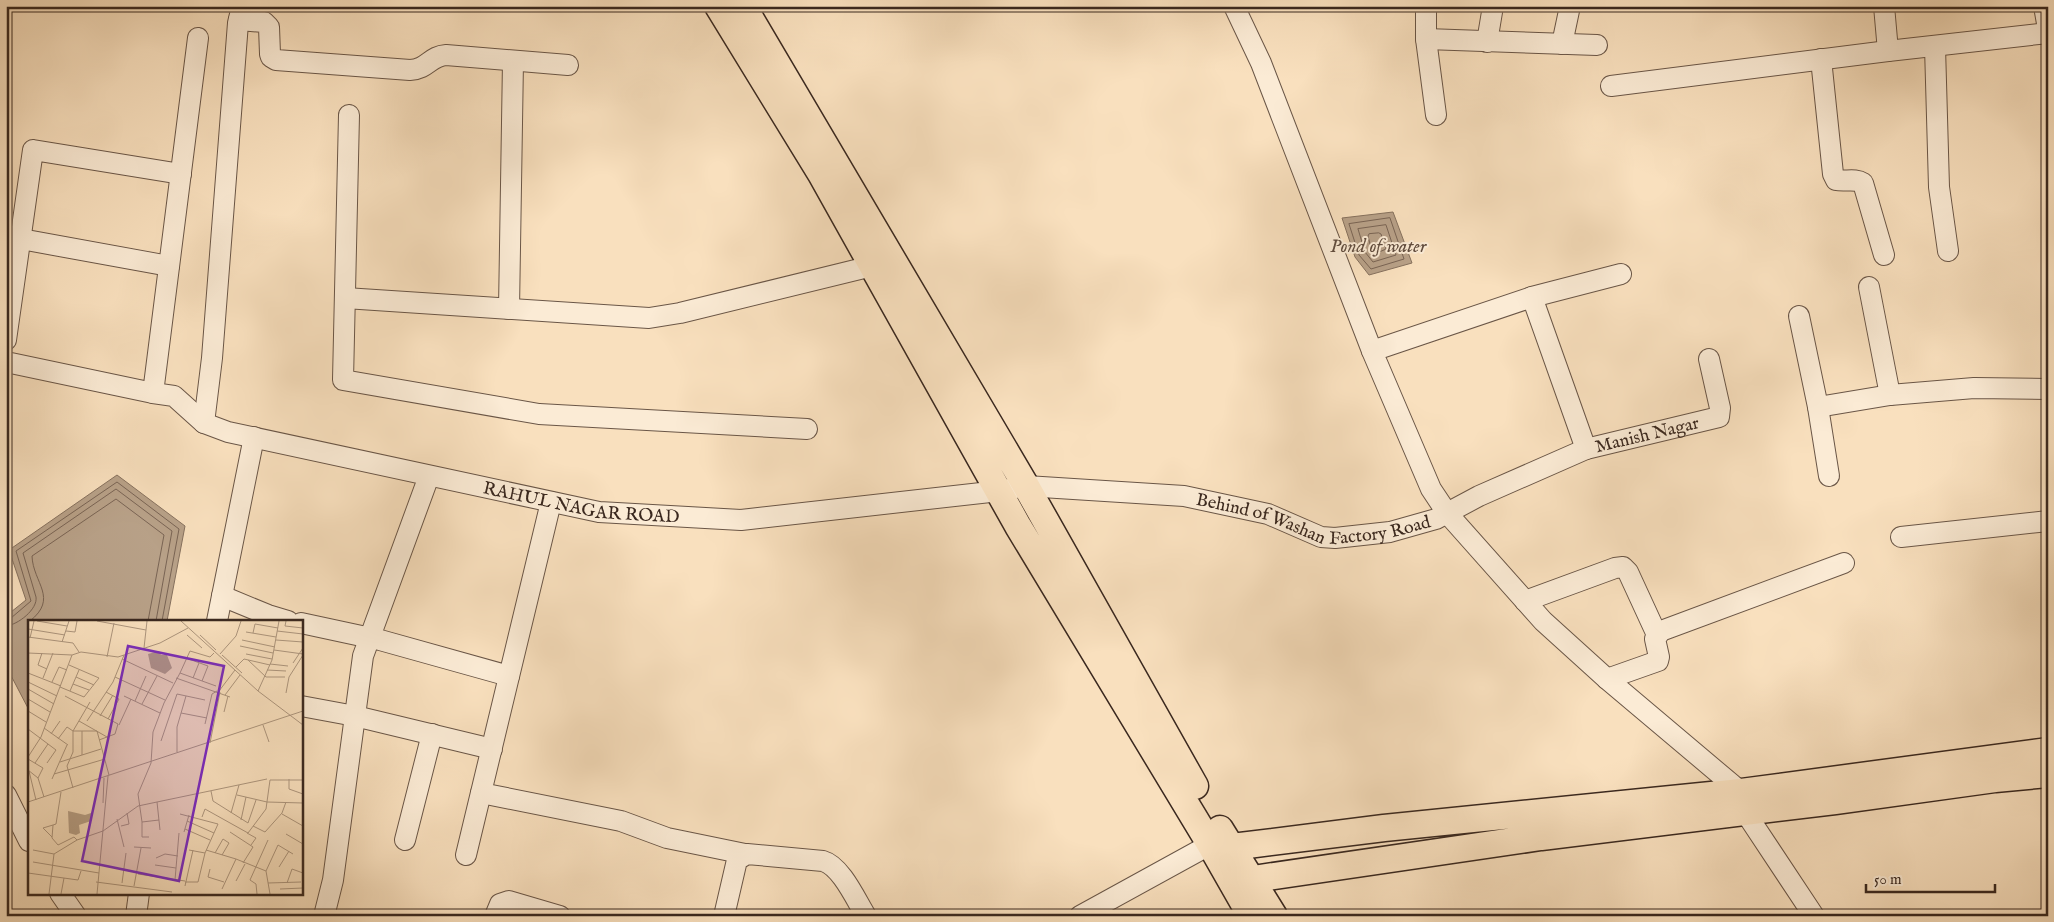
<svg xmlns="http://www.w3.org/2000/svg" width="2054" height="922" font-family="'IM FELL English',serif">
  <style>
    .water { fill: #b8a188; stroke: #86715e }
    .lines { fill: none; stroke-linecap: round; stroke-linejoin: round }
    .shore { stroke: #796454; stroke-width: 1 }
    .minor-casing { stroke: #6a5647; stroke-width: 22 }
    .major-casing { stroke: #3a281f; stroke-width: 29 }
    .minor { stroke: #fbebd5; stroke-width: 20 }
    .major { stroke: #f9e0be; stroke-width: 26 }
    .labels { text-anchor: middle; stroke-width: 4; stroke-linejoin: round; paint-order: stroke }
    .street-label { font-size: 18px; fill: #3a281f; stroke: #fbebd5 }
    .water-label { font-size: 19px; font-style: italic; fill: #604c3e; stroke: #fbebd5 }
    .inset-road { fill: none; stroke: #ad967e; stroke-width: 1 }
    .view { fill: #7b2cbf; fill-opacity: 0.15; stroke: #7b2cbf; stroke-width: 2.5 }
    .inset-edge { fill: none; stroke: #3a281f; stroke-width: 2.5 }
  </style>
  <rect width="100%" height="100%" fill="#f9e0be"/>
  <filter id="stains"><feTurbulence type="fractalNoise" baseFrequency=".004" numOctaves="4"/><feColorMatrix values="0 0 0 0 .2 0 0 0 0 .09 0 0 0 0 .02 0 0 0 .5 -.17"/></filter>
  <radialGradient id="worn" r=".72"><stop offset=".6" stop-color="#630" stop-opacity="0"/><stop offset="1" stop-color="#630" stop-opacity=".3"/></radialGradient>
  <!-- water -->
  <path class="water" d="M1393,212L1412,263L1369,275L1355,257L1342,218Z
    M117,475L185,526L167,621H29V710L6,666V616L26,600L9,550Z"/>
  <g class="lines">
    <!-- shore -->
    <path class="shore" d="M1390,218L1404,259L1371,269L1359,255L1349,224Z
      M1386,225L1396,255L1373,262L1365,252L1358,229Z
      M1379,233L1381,234L1386,249L1377,253L1371,248L1368,236L1369,234Z
      M6,620L11,618L31,601L16,551L117,482L179,529L162,621
      M30,621C59,598 33,583 32,556L116,499L164,535L148,621
      M6,626C18,625 38,609 36,597L23,553L116,489L172,531L156,621"/>
    <!-- minor casing -->
    <g class="minor-casing">
      <g id="minor">
        <path d="M1234,6L1261,63L1372,351"/>
        <path d="M1426,6V39L1436,115"/>
        <path d="M1884,6L1888,51"/>
        <path d="M2044,6L2048,29"/>
        <path d="M239,20L264,22L269,27L270,54L271,57L276,60L410,70C428,69 430,56 446,55L568,65"/>
        <path d="M1426,39L1597,45"/>
        <path d="M1487,42L1493,6"/>
        <path d="M1562,44L1570,6"/>
        <path d="M1935,47L1939,187L1948,251"/>
        <path d="M1821,59L1833,174L1836,180C1845,182 1855,178 1863,183L1884,255"/>
        <path d="M1611,86L1888,51L2048,33"/>
        <path d="M349,115L343,380L539,414L807,429"/>
        <path d="M21,239L169,266"/>
        <path d="M1621,274L1532,297L1372,351L1431,489L1447,513L1543,621L1607,679L1741,792L1745,812L1814,916"/>
        <path d="M1869,287L1890,395"/>
        <path id="s1" d="M1532,297L1586,449L1719,417L1720,408L1709,359"/>
        <path d="M345,298L649,318L680,313L872,266"/>
        <path d="M509,309L513,61"/>
        <path d="M1799,316L1818,407L1829,476"/>
        <path d="M6,340L33,150L181,174"/>
        <path d="M6,362L153,393L198,38"/>
        <path id="s2" d="M153,393L174,396L204,423L228,432L599,512L741,520L999,491L1026,486L1184,496L1268,514L1321,537L1335,538L1390,532L1436,519L1479,496L1586,449"/>
        <path d="M1818,407L1890,395L1974,388L2048,389"/>
        <path d="M204,423L212,358L238,23L242,6"/>
        <path d="M1901,537L2048,521"/>
        <path d="M222,596L268,615L288,621"/>
        <path d="M1525,601L1615,568L1623,567L1628,572L1657,635"/>
        <path d="M217,621L254,437"/>
        <path d="M301,623L380,640L509,676"/>
        <path d="M1607,679L1658,661L1659,657L1655,639L1661,631L1844,563"/>
        <path d="M301,706L355,716L492,749"/>
        <path d="M481,793L621,821L667,838L745,854"/>
        <path d="M6,795L29,841"/>
        <path d="M405,840L432,734"/>
        <path d="M466,855L551,502"/>
        <path d="M60,893L76,916"/>
        <path d="M136,916L139,893"/>
        <path d="M324,916L333,880L363,656L429,476"/>
        <path d="M495,916L500,904L509,901L560,916"/>
        <path d="M724,916L737,860L747,854L823,861C841,866 856,900 866,916"/>
        <path d="M1080,916L1222,838"/>
      </g>
    </g>
    <!-- major casing -->
    <g class="major-casing">
      <path id="major" d="M718,6L821,174L1018,526L1210,844L1251,916
        M743,6L1026,486L1195,786
        M1220,829L1274,916
        M1232,847L1384,828L1741,792L2048,751
        M1253,879L1541,837L1835,801L1995,779L2048,774"/>
    </g>
    <!-- minor -->
    <use href="#minor" class="minor"/>
    <!-- major -->
    <use href="#major" class="major"/>
  </g>
  <g class="labels">
    <!-- street labels -->
    <g class="street-label">
      <text dy="6" stroke="none"><textPath href="#s1" startOffset="224">Manish Nagar</textPath></text>
      <text dy="6" stroke="none"><textPath href="#s2" startOffset="448">RAHUL NAGAR ROAD</textPath></text>
      <text dy="6" stroke="none"><textPath href="#s2" startOffset="1188">Behind of Washan Factory Road</textPath></text>
    </g>
    <!-- water labels -->
    <g class="water-label">
      <text x="1378" y="252">Pond of water</text>
    </g>
  </g>
  <!-- overview -->
  <g transform="translate(28 620)">
    <rect width="275" height="275" fill="#f9e0be"/>
    <path d="M131,31L133,35H139L144,48L137,54L123,48L120,34ZM40,191L57,195L63,193L64,196L63,201L51,205L52,213L48,215L41,213Z" fill="#b8a188"/>
    <path class="inset-road" d="M9,1L39,6M69,1L118,10M153,1L230,71L275,105M258,1L257,6L275,8M0,9L37,15M38,11L47,12L49,1M249,11L275,14M218,12L248,17M225,13L227,4L250,8M159,15L174,28M172,15L188,30M0,17L45,23L51,32M2,18L6,1M214,20L247,27M248,20L275,22M34,22L41,1M212,26L245,33M116,28L119,1M246,30L275,34M0,33L44,35L53,32L90,37L132,23L160,8M14,33L10,45L19,49M186,33L182,37L162,31L152,53L188,66M192,34L208,16L213,1M218,34L244,39M194,35L214,53M79,37L86,3M158,38L180,46L174,61M94,39L145,63M220,40L238,57H257M265,43L275,28M242,44L260,46M208,47L216,39L242,45M239,50L258,51M0,53L33,66M48,57L66,65M87,57L137,80M15,58L25,33M148,58L202,77M165,58L171,43M0,62L29,76M24,62L31,47L39,50M45,64L61,70M32,67L56,77L71,58L41,45M0,69L26,84M42,71L51,50M191,71L207,50M230,71L244,40L251,1M78,72L91,79L80,99M258,73L261,57L275,35M197,75L212,55M37,76L90,104L87,114L71,120M96,76L132,93M0,79L22,92M107,81L118,56M114,84L129,56M0,91L18,102M196,92L200,76M153,93L179,98M72,96L85,75M51,101L79,117M59,101L85,62L96,35M177,104L184,74L189,71M91,105L103,79M235,105L241,122M16,108L40,125M0,109L28,130L19,143M45,111H69L81,155M54,111V135M23,114L32,101M30,119L39,107L45,111M133,121L149,74L177,80M182,123L192,72M149,132V107L158,76M0,137L13,117L44,35M0,139L15,148L10,158M32,142L73,129M7,143L20,124M0,150L10,158L16,177M1,151L8,180M26,154L77,139M24,159L39,125M261,159V169L275,174M45,168L39,146L45,132V111L62,82M183,171L185,181L220,203L228,180M33,172L28,204L25,205L24,218L30,225L46,217L49,220L75,211L110,186L129,182L132,210M209,175L239,182L275,183M0,182L275,91M129,182L239,159M75,183L76,158M203,193L211,165M152,194L190,204L177,233L170,262H157M254,194L275,206M174,197L177,189L220,213L238,189L242,160H275M89,199L96,227M213,200L218,177M159,201L186,213M114,202L110,174L123,143L125,112L136,83L152,53M93,206L101,204L99,193M225,206L237,212L254,193L258,182M157,209L182,220M156,212L161,195M202,212L225,227L215,243M219,213L228,218L223,225M258,214L275,224M24,217L15,208L25,205M121,217H114V202L131,200M106,227L123,228M5,230L26,234L49,220M161,230L177,233M178,230L208,239L194,269M187,233L195,219L201,223L194,235M128,238L137,234L150,236M208,239L238,251M5,242L71,253M127,245L148,248M251,247L261,231M182,249L180,257L196,262M0,253L50,260L53,251M110,254L157,261M147,260L151,213M208,261L217,244M68,262L144,272M94,263L98,233M240,263L273,262M259,263L264,249L275,253M106,266L113,228M157,266L165,230M252,269L275,268M21,274L26,234M33,274L36,258M69,274L80,156M229,274L228,264L222,260L240,220M242,274L238,251L250,225L265,234"/>
    <path class="view" d="M100,26L196,46L151,261L54,241Z"/>
    <rect width="275" height="275" class="inset-edge"/>
  </g>
  <!-- margin -->
  <rect width="2054" height="922" fill="none" stroke="#f9e0be" stroke-width="25"/>
  <rect x="8" y="8" width="2039" height="907" fill="none" stroke="#3a281f" stroke-width="2.5"/>
  <rect x="12" y="12" width="2029" height="897" fill="none" stroke="#3a281f"/>
  <!-- scale -->
  <path d="M1866 884v8h129v-8" fill="none" stroke="#3a281f" stroke-width="2.5"/>
  <text x="1874" y="884" font-size="15" fill="#3a281f" stroke="#fbebd5" stroke-width="4" paint-order="stroke">50 m</text>
  <rect width="100%" height="100%" filter="url(#stains)"/>
  <rect width="100%" height="100%" fill="url(#worn)"/>
</svg>
